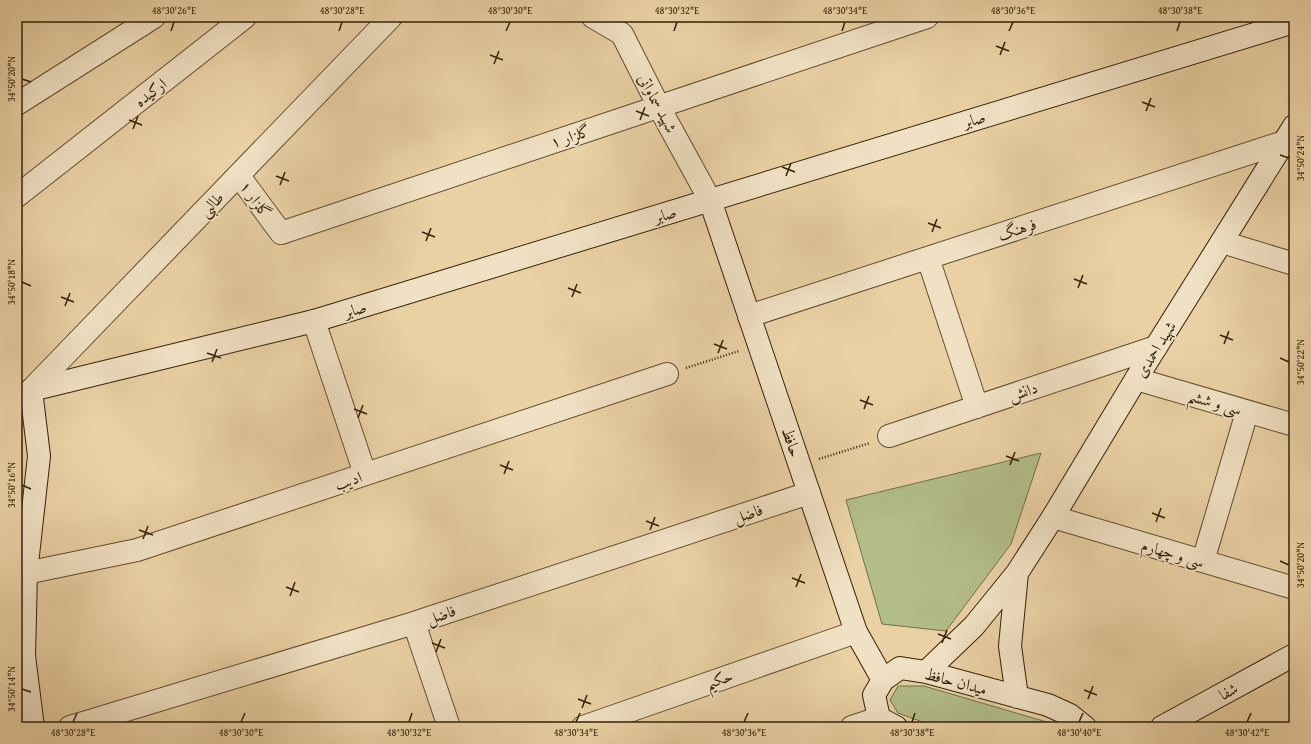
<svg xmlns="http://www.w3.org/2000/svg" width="1311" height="744" font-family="'Gentium Book Plus',Amiri,serif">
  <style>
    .green { fill: #b2bd8a; stroke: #726f4a }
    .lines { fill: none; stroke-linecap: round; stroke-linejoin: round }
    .street-casing { stroke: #604d30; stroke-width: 24 }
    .secondary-casing { stroke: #32210a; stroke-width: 24 }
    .path { stroke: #32210a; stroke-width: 2.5; stroke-dasharray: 1 2; stroke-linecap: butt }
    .street { stroke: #f1e1c4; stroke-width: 22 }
    .secondary { stroke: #f1e1c4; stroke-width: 22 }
    .ticks { fill: none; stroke: #32210a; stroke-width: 1.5 }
    .labels { text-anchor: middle; stroke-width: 3.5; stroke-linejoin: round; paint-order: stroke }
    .street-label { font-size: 16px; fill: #32210a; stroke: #f1e1c4 }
    .neatline { fill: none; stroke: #32210a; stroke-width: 1.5 }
    .ticks-label { font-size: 10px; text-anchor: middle; fill: #32210a }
  </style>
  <rect width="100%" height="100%" fill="#ead1a4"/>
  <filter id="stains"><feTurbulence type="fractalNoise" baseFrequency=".005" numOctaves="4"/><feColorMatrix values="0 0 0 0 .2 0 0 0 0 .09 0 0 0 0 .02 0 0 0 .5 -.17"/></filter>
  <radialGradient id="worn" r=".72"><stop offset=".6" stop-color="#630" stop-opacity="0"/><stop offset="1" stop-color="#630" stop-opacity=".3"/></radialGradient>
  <!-- green -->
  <path class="green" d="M1041,453L1011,544L946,631L882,624L846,500Z
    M898,686H924L1057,725L1061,727H936L898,713L890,700Z"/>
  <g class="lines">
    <!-- street casing -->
    <g class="street-casing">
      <path id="street" d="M593,17L622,34L659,107L710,200
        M17,104L154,17
        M239,176L281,233L927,17
        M17,196L245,17
        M1222,242L1294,264
        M928,258L977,407
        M749,316L1284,142
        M314,321L365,474
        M1136,379L1294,425
        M31,390L391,17
        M889,436L1156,347
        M1053,517L1294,588
        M1203,561L1247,412
        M26,573L137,550L667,374
        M414,623L449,727
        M70,727L414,623L809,493
        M583,727L856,632
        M852,727L879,718"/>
    </g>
    <!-- secondary casing -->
    <g class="secondary-casing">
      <path id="secondary" d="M710,200L856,632L883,680
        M31,390L314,321L1294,22
        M31,390L39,456L26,573L24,656L33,727
        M1017,573L1053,517L1136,379L1294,126
        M926,672L974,626L1017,573L1010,646L1017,697
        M896,727L879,718L874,695L883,680L900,668L926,672L1048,705L1070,715L1085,727
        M1162,727L1294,655"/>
    </g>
    <!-- path -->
    <path class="path" d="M686,368L739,351
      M819,459L870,443"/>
    <!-- street -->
    <use href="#street" class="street"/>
    <!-- secondary -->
    <use href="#secondary" class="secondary"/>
  </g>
  <!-- ticks -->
  <path class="ticks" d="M171,31L174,22M339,31L342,22M506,31L510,22M674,31L677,22M842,31L845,22M1009,31L1013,22M1177,31L1180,22M996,46L1009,51M490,55L503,60M1000,55L1005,42M494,64L499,51M22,79L31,82M1142,102L1155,107M636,111L649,116M1146,111L1151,98M129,120L142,125M640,120L645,107M133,129L138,116M1280,155L1289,158M782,167L795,172M276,176L289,181M786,176L791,163M280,185L285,172M928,223L941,228M422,232L435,237M932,232L937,219M426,241L431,228M1074,279L1087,284M22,282L31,286M568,288L581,293M1078,288L1083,275M61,297L74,302M572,297L577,284M65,306L70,293M1220,335L1233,340M714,344L727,349M1224,344L1229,331M207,353L221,358M718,353L723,340M1280,358L1289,362M212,362L217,349M860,400L873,405M354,409L367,414M864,409L869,396M358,418L363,405M1006,456L1019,461M500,465L513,470M1010,465L1015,452M504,474L509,461M22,485L31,489M1152,513L1165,518M646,521L659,526M1156,522L1161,508M139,530L153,535M650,530L655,517M143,539L148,526M1280,561L1289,565M792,578L805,583M286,587L299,592M796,587L801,574M290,596L295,582M938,634L951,639M432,643L445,648M942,643L947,630M436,652L441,639M22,689L31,692M1084,690L1097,695M578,699L591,704M1088,699L1093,686M582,708L587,695M73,722L77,713M241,722L245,713M409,722L412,713M576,722L580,713M744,722L748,713M912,722L915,713M1079,722L1083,713M1247,722L1251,713"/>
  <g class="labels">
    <!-- street labels -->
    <g class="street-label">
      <text transform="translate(150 92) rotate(-38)" y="6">ارکیده</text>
      <text transform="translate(658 103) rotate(62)" y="6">شهید سماواتی</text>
      <text transform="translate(974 119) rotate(-17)" y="6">صابر</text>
      <text transform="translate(570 136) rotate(-18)" y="6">گلزار ۱</text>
      <text transform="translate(256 199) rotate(54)" y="6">گلزار ۱</text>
      <text transform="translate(211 204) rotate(-46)" y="6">طالبی</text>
      <text transform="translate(665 214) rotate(-17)" y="6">صابر</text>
      <text transform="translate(1017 229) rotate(-18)" y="6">فرهنگ</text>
      <text transform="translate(355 309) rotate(-17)" y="6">صابر</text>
      <text transform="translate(1155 349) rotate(-58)" y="6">شهید احمدی</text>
      <text transform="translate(1023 391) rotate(-18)" y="6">دانش</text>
      <text transform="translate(1215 402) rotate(16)" y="6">سی و ششم</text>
      <text transform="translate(792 442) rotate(71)" y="6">حافظ</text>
      <text transform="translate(348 480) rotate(-18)" y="6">ادیب</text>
      <text transform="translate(748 513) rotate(-18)" y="6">فاضل</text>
      <text transform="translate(1173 553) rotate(16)" y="6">سی و چهارم</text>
      <text transform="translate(441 614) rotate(-18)" y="6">فاضل</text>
      <text transform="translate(719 679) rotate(-19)" y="6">حکیم</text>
      <text transform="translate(956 681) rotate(15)" y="6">میدان حافظ</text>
      <text transform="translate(1228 691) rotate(-29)" y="6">شفا</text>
    </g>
  </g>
  <!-- margin -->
  <rect width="1311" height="744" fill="none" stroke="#ead1a4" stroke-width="44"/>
  <rect x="22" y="22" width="1267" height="700" class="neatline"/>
  <g class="ticks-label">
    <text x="174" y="14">48°30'26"E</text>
    <text x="342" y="14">48°30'28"E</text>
    <text x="510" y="14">48°30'30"E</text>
    <text x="677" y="14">48°30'32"E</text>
    <text x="845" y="14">48°30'34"E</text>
    <text x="1013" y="14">48°30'36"E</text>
    <text x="1180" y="14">48°30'38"E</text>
    <text transform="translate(11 79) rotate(-90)" y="4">34°50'20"N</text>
    <text transform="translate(1300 158) rotate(-90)" y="4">34°50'24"N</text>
    <text transform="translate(11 282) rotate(-90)" y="4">34°50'18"N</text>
    <text transform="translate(1300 362) rotate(-90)" y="4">34°50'22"N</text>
    <text transform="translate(11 485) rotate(-90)" y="4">34°50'16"N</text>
    <text transform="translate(1300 565) rotate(-90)" y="4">34°50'20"N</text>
    <text transform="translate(11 689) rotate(-90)" y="4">34°50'14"N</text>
    <text x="73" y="736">48°30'28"E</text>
    <text x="241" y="736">48°30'30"E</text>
    <text x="409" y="736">48°30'32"E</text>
    <text x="576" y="736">48°30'34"E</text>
    <text x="744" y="736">48°30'36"E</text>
    <text x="912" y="736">48°30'38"E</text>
    <text x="1079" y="736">48°30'40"E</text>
    <text x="1247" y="736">48°30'42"E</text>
  </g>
  <rect width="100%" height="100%" filter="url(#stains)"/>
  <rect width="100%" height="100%" fill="url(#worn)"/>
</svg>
